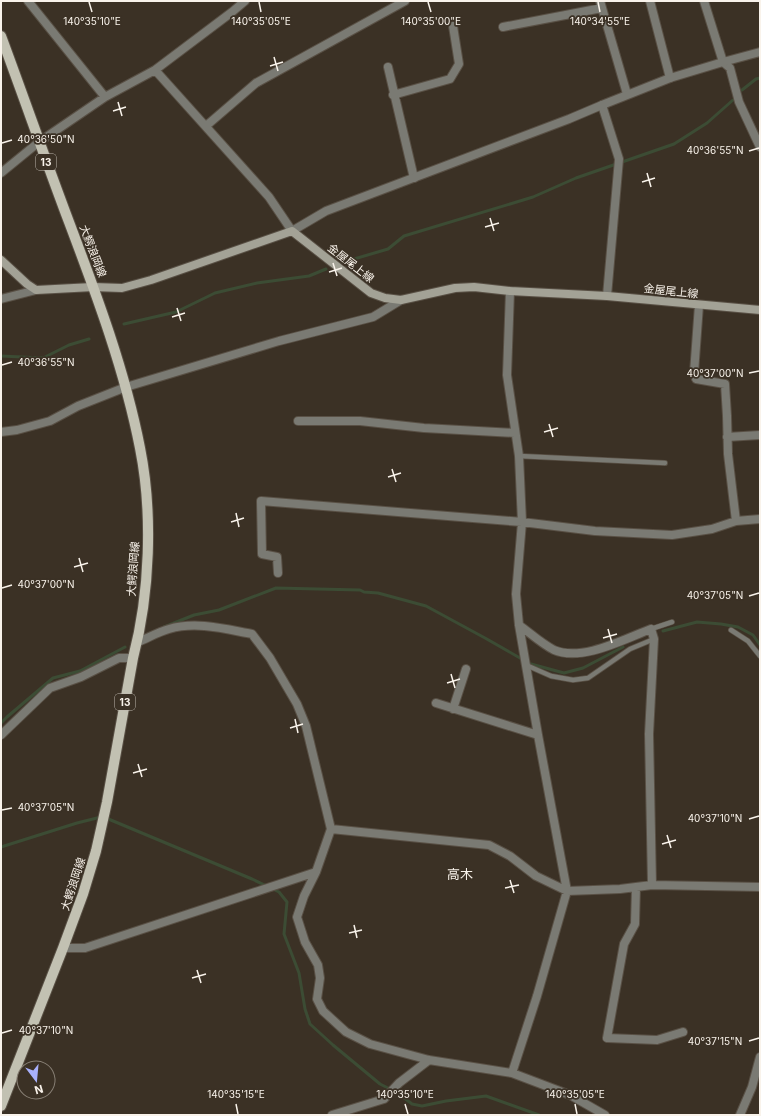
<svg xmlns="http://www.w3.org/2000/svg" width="761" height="1116" font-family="Inter,'Noto Sans JP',sans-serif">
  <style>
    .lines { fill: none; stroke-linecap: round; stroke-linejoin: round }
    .stream { stroke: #3c4c34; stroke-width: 3 }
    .service-casing { stroke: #595045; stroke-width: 6 }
    .minor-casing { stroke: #595045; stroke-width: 10 }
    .tertiary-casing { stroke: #595045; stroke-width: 10 }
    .secondary-casing { stroke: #595045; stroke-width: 10 }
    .primary-casing { stroke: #595045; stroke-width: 12 }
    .service { stroke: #7a7a73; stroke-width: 4.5 }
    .minor { stroke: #7a7a73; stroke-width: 8 }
    .tertiary { stroke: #7a7a73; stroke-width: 8 }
    .secondary { stroke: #a3a296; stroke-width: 8 }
    .primary { stroke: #c2c1b2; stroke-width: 10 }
    .ticks { fill: none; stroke: #f9f3eb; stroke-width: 1.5 }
    .labels { text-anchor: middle; stroke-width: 3.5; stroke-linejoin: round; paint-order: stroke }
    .shield { fill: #3b3125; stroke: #c0b9b0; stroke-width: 1 }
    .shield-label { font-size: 10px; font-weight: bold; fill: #f9f3eb }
    .street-label { font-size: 11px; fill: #f9f3eb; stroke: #3b3125 }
    .quarter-label { font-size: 13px; fill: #f9f3eb; stroke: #3b3125 }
    .ticks-label { font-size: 10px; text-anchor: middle; fill: #f9f3eb; stroke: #3b3125; stroke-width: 3.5; stroke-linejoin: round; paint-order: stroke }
  </style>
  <rect width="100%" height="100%" fill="#3b3125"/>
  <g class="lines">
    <!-- stream -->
    <path class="stream" d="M742,90L756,79L760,78
      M337,264L388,249L404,236L533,197L576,178L674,144L707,123L733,100
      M124,324L176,312L215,293L257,283L309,276L326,269
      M1,356L43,358L69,345L89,339
      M164,627L194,615L219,610L276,588L360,590L364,592L378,593L426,606L485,638L520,658
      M663,631L697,622L721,624L738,627L753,635L760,645
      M531,664L564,673L583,668L623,647
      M1,723L7,717L53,678L80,671L125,647
      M106,818L252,879L279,892L287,902L284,934L299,973L305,1009L310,1024L333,1045L380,1084L398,1093L412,1104L422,1106L446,1101L486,1096L539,1115
      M1,847L77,823L101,817"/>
    <!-- service casing -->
    <g class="service-casing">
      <path id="service" d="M519,456L665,463
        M651,629L672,622
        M731,630L748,641L760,656
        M526,665L551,676L573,680L588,678L630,649L654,639"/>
    </g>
    <!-- minor casing -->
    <g class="minor-casing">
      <path id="minor" d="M28,1L105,97
        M600,1L627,94
        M650,1L670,78
        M704,1L723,62L730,68L739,102L760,147
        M503,27L602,8
        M388,67L414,178
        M155,70L269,197L292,231
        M393,95L450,79L459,64L453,26
        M602,105L619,159L607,296
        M206,126L256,83L405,1
        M1,173L39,142L105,97L155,70L232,12L245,1
        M510,291L507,375L519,456L522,522L516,594L519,625L538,735L567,891L537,996L512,1073
        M1,299L36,290
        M699,305L694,373L696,379L725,384L727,416L728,454L736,521
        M298,421H360L424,428L515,433
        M1,432L17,430L50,421L78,406L126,387L279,341L373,317L401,300
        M727,437L760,435
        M278,573L277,557L262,554L261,501L522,522L595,531L672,535L712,529L736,521L760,519
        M519,625C530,633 542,644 554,650C582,662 624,639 651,629L654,639L649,734L652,885
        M436,703L538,735
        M453,709L466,669
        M1,735L50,688L81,677L119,658H133
        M331,829L489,845L510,856L536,876L567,891L620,889L652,885L760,887
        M316,872L304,896L297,917L305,942L318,965L320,978L317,999L323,1011L346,1032L370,1044L429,1060L512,1073L570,1095L605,1115
        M636,887L635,924L624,944L607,1038L657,1040L683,1032
        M63,948H85L316,872L331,829L306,726L297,704L270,658L252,634C225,629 196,621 169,629C158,632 148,638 138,642
        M332,1115L384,1099L399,1083L429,1060"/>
    </g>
    <!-- tertiary casing -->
    <g class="tertiary-casing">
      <path id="tertiary" d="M292,231L326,211L569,119L602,105L670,78L723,62L760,52
        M740,1115L752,1087L760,1057"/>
    </g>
    <!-- secondary casing -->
    <g class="secondary-casing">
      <path id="secondary" d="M1,260L27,284L36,290L93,287L122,288L151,280L292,231L371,293L385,298L401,300L455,288L474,287L510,291L607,296L760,310"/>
    </g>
    <!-- primary casing -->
    <g class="primary-casing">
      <path id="primary" d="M1,36C24,98 46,161 69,222C97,296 125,371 140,448C153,513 150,594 133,658L107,802L96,851L83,894L63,948L1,1106"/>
    </g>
    <!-- service -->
    <use href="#service" class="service"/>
    <!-- minor -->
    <use href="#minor" class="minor"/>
    <!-- tertiary -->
    <use href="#tertiary" class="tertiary"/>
    <!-- secondary -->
    <use href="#secondary" class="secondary"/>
    <!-- primary -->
    <use href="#primary" class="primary"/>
  </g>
  <!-- ticks -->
  <path class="ticks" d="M89,2L92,12M259,2L261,12M428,2L431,12M598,2L600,12M274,57L278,71M270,66L283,62M118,102L122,116M113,111L126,107M2,143L12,140M749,151L759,148M647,173L651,187M642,182L655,178M490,218L494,231M485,227L499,223M333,263L337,276M329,272L342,268M177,308L181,321M172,317L185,313M2,365L12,362M749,373L759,371M549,424L553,437M544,432L558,428M392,469L396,482M388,477L401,473M236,513L239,527M231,522L244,518M79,558L83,572M74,567L88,563M2,588L12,585M749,596L759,593M608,629L612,643M603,638L617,634M451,674L455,688M447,683L460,679M295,719L298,733M290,728L303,724M138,764L142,777M133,773L147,769M2,810L12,808M749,819L759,816M667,835L671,848M662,844L676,840M510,880L514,893M505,888L519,885M354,925L357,938M349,933L362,930M197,970L201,983M192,978L206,974M2,1033L12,1030M749,1041L759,1038M236,1104L238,1114M405,1104L408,1114M575,1104L577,1114"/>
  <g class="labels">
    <!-- shield labels -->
    <g class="shield">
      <rect x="36" y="154" width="20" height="16" rx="3"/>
      <rect x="115" y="694" width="20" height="16" rx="3"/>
    </g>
    <g class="shield-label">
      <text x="46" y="166">13</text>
      <text x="125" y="706">13</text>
    </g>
    <!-- street labels -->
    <g class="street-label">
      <text transform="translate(93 251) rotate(69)" y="4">大鰐浪岡線</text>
      <text transform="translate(351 263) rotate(38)" y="4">金屋尾上線</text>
      <text transform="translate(671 291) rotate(6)" y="4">金屋尾上線</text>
      <text transform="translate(133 569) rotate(-86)" y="4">大鰐浪岡線</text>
      <text transform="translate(73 884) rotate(-72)" y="4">大鰐浪岡線</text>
    </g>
    <!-- quarter labels -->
    <g class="quarter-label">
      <text x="460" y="879">高木</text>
    </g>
  </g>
  <g class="ticks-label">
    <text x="92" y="25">140°35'10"E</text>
    <text x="261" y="25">140°35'05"E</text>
    <text x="431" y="25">140°35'00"E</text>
    <text x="600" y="25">140°34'55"E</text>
    <text x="46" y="143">40°36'50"N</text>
    <text x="715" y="154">40°36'55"N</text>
    <text x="46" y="366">40°36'55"N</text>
    <text x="715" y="377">40°37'00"N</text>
    <text x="46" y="588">40°37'00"N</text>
    <text x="715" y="599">40°37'05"N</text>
    <text x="46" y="811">40°37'05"N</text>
    <text x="715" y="822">40°37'10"N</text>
    <text x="46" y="1034">40°37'10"N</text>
    <text x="715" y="1045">40°37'15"N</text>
    <text x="236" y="1098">140°35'15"E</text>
    <text x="405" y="1098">140°35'10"E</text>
    <text x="575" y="1098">140°35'05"E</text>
  </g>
  <!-- border -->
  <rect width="761" height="1116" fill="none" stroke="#f9f3eb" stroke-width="4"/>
  <!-- north arrow -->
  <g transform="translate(36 1080) rotate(164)"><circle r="19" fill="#3b3125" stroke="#877f74"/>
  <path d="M0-3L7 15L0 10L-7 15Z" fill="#a8b0fc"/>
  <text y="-6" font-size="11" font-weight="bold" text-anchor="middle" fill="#f9f3eb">N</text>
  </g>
</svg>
